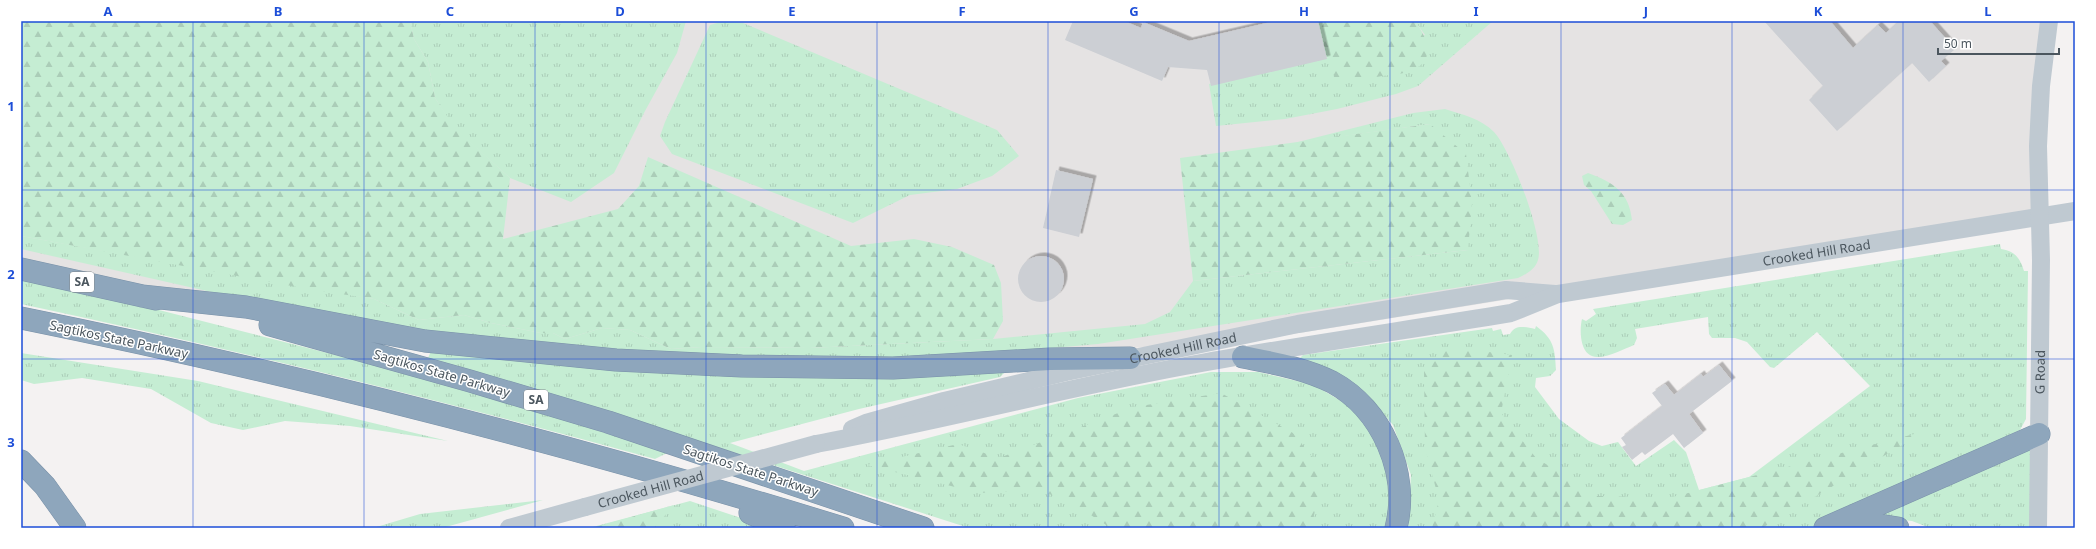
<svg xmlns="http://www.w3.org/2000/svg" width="2096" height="549" font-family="'Noto Sans',sans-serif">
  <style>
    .education { fill: #e5e3e3 }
    .grass { fill: url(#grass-tufts) }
    .forest { fill: url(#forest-firs) }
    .building { fill: #cccfd4; filter: url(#shadow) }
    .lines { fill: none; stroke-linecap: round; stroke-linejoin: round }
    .highway-casing { stroke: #7991a8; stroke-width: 23 }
    .secondary { stroke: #bfc9d1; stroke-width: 18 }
    .highway { stroke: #8ea6bc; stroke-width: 22 }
    .secondary-bridge { stroke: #bfc9d1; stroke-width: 18 }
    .grid { fill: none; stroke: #1d4ed8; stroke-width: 1; stroke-opacity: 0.55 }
    .labels { text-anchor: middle; stroke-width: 3; stroke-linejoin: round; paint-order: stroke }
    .shield { fill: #fff; stroke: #81898e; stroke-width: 1 }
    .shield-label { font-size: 12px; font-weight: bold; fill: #4b565e }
    .street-label { font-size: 13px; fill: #4b565e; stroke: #fff }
    .neatline { fill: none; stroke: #1d4ed8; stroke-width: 1.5 }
    .grid-label { font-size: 13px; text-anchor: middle; font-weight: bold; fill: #1d4ed8 }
  </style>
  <defs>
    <pattern id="grass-tufts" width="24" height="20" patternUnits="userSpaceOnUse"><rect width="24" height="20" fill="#c5edd3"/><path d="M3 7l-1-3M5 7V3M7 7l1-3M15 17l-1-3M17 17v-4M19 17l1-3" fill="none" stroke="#abcdb8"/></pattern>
    <pattern id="forest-firs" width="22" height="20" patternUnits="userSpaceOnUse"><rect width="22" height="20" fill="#c5edd3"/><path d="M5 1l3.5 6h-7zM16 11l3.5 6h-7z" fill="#abcdb8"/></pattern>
    <filter id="shadow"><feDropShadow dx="3.5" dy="-3.5" stdDeviation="0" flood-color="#0004"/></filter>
  </defs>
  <rect width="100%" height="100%" fill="#f4f2f2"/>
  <!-- education -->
  <path class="education" d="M21,21H2046L2038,214L1269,338L992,358L899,363L481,345L21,265Z"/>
  <!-- grass -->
  <path class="grass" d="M410,21H686L677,53L645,111L614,173L571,202L510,178L454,128L435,98L428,62L414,39Z
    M724,21L743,23L997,130L1019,156L992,176L957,189L910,195L853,223L672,154L660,136L665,122L710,25Z
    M1415,21H1493L1418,86L1396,94L1337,109L1285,119L1216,126L1209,84L1323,57L1330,58L1425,35Z
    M1445,109C1461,114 1482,119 1494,132C1511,150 1545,238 1538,260C1535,270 1526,274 1518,278L1098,344L985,354L813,360L616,349L433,332L238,298L21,249V236L374,299L419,320L464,315L491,323L541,333H553L565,339L602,328L630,330L671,349L702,347L809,348L993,339L1145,324L1170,312L1193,281L1468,250L1430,124L1294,143L1413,113Z
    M2000,244L2001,249C2015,251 2020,258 2024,271H2028L2026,419L2020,430L1810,528H1408L1411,475L1393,425L1363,391L1299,359L1303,355L1492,328L1493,331L1501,329L1503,335L1510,334C1515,324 1525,327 1535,329L1536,326C1554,339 1555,349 1556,370L1550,376L1536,378L1535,387L1559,419L1589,441L1602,446L1618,442L1636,466L1674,440L1686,452L1699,490L1749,477L1870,386L1817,332L1774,368L1770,367L1747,342L1735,338H1712L1709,334L1708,317L1635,329L1637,338L1634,345C1624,349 1609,357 1598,357C1580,358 1579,331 1582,319L1586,321L1596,314L1593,309Z
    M21,278L108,297L473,390L667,453L655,459C445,401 233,349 21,304Z
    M432,349L1007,370L1000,377L859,409L730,443L804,471L1078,398L1211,372H1258L1314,385L1358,411L1385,455L1393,504L1387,528H969L689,438L428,358Z
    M21,353L198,381L448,441L350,426L285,421L243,430L211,423L151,389L82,378L34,384L21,380Z
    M2030,449V528H1930L1912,521L1884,518L1882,513Z
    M543,500L442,528H373L420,514Z
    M690,501L747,520L763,528H589Z"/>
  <!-- forest -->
  <path class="forest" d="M21,21H410L414,39L428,62L435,98L455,128L510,178L503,239L618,209L639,186L648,157L851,246L914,239L952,247L994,265L1001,283L1003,321L993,339L809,348L702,347L671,349L630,330L602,328L565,339L553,333H541L491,323L464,315L419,320L374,299L308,289L21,236Z
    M1314,21H1415C1428,39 1437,61 1410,71C1402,74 1391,75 1382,76C1364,79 1352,85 1334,77L1330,58L1323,57Z
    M1430,124L1466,154L1472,203L1468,250L1193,281L1180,158Z
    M1588,173C1613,182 1629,192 1632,220L1623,225L1612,224L1591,191L1584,185L1582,176Z
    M1450,347L1512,355L1501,413L1536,458L1598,496L1669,498L1926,431L1762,528H1432L1439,500L1425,448L1424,371Z
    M1221,393L1293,433L1324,472L1311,528H1111L1072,503L1039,490L979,493L867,465L958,444L999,458L1134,407Z
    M674,505L654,528H592Z"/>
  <!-- building -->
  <path class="building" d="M1073,21H1124L1141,28L1143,22L1189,41L1275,21H1318L1327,59L1211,86L1207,70L1168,67L1162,81L1065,40Z
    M1764,21H1830L1853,48L1878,25L1886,33L1899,21H1930L1955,49L1941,61L1946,66L1929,82L1912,63L1837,131L1809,100L1823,86Z
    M1056,170L1093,179L1079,237L1043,228Z
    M1018 279a23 23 0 1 1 46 0a23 23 0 1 1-46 0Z
    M1719,365L1732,381L1689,414L1703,433L1684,448L1673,434L1645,455L1642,452L1632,460L1622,447L1626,445L1621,438L1662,406L1652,393L1665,384L1674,395L1701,374L1703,377Z"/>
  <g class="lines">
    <!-- highway casing -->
    <g class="highway-casing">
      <path id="highway" d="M21,269L156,299
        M142,296L246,307L425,341L616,360L742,366L893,368L1050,359L1130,358
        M21,318C298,374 572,445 843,528
        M270,325L470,381L608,422L923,528
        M1243,357C1273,363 1304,368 1332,382C1382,409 1410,473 1396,528
        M21,461L45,486L75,528
        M750,513L784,528
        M1841,525H1879L1898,528
        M1825,528L2039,434"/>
    </g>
    <!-- secondary -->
    <g class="secondary">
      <path id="s1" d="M852,429L866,423L944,401L1066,372L1298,324L1506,290L1555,294"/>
      <path id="s2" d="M816,444C940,421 1061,389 1185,366C1293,346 1402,331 1511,313L1558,294L2075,211"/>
      <path d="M509,528L585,507"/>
      <path id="s3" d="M2038,528L2041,260L2038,146L2041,86L2049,21"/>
    </g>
    <!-- highway -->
    <use href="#highway" class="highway"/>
    <!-- secondary-bridge -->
    <path class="secondary-bridge" id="s4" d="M585,507L816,444"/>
  </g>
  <!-- grid -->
  <path class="grid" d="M193,21V528M364,21V528M535,21V528M706,21V528M877,21V528M1048,21V528M1219,21V528M1390,21V528M1561,21V528M1732,21V528M1903,21V528M21,190H2075M21,359H2075"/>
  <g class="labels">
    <!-- shield labels -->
    <g class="shield">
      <rect x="70" y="272" width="24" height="20" rx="3"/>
      <rect x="524" y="390" width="24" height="20" rx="3"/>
    </g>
    <g class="shield-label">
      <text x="82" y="286">SA</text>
      <text x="536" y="404">SA</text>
    </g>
    <!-- street labels -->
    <g class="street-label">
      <text dy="5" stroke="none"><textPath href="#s2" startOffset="1020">Crooked Hill Road</textPath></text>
      <text transform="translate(119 339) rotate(12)" y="5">Sagtikos State Parkway</text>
      <text dy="5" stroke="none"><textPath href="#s1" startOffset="341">Crooked Hill Road</textPath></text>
      <text dy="5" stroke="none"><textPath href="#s3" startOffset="156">G Road</textPath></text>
      <text transform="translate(442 373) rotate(16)" y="5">Sagtikos State Parkway</text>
      <text transform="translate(751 470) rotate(18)" y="5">Sagtikos State Parkway</text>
      <text dy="5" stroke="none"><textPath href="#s4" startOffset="68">Crooked Hill Road</textPath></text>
    </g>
  </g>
  <!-- border -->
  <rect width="2096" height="549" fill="none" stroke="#ffffff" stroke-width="44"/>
  <!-- scale -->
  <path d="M1938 48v6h121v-6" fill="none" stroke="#4b565e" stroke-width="2"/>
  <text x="1944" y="48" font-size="12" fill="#4b565e" stroke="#ffffff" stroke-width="3" paint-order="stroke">50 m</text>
  <rect x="22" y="22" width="2052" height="505" class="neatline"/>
  <g class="grid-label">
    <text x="108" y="16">A</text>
    <text x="278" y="16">B</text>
    <text x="450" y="16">C</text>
    <text x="620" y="16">D</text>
    <text x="792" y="16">E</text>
    <text x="962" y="16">F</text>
    <text x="1134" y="16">G</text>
    <text x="1304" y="16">H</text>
    <text x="1476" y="16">I</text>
    <text x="1646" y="16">J</text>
    <text x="1818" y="16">K</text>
    <text x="1988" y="16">L</text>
    <text x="11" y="111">1</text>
    <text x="11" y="279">2</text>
    <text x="11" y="447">3</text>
  </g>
</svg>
